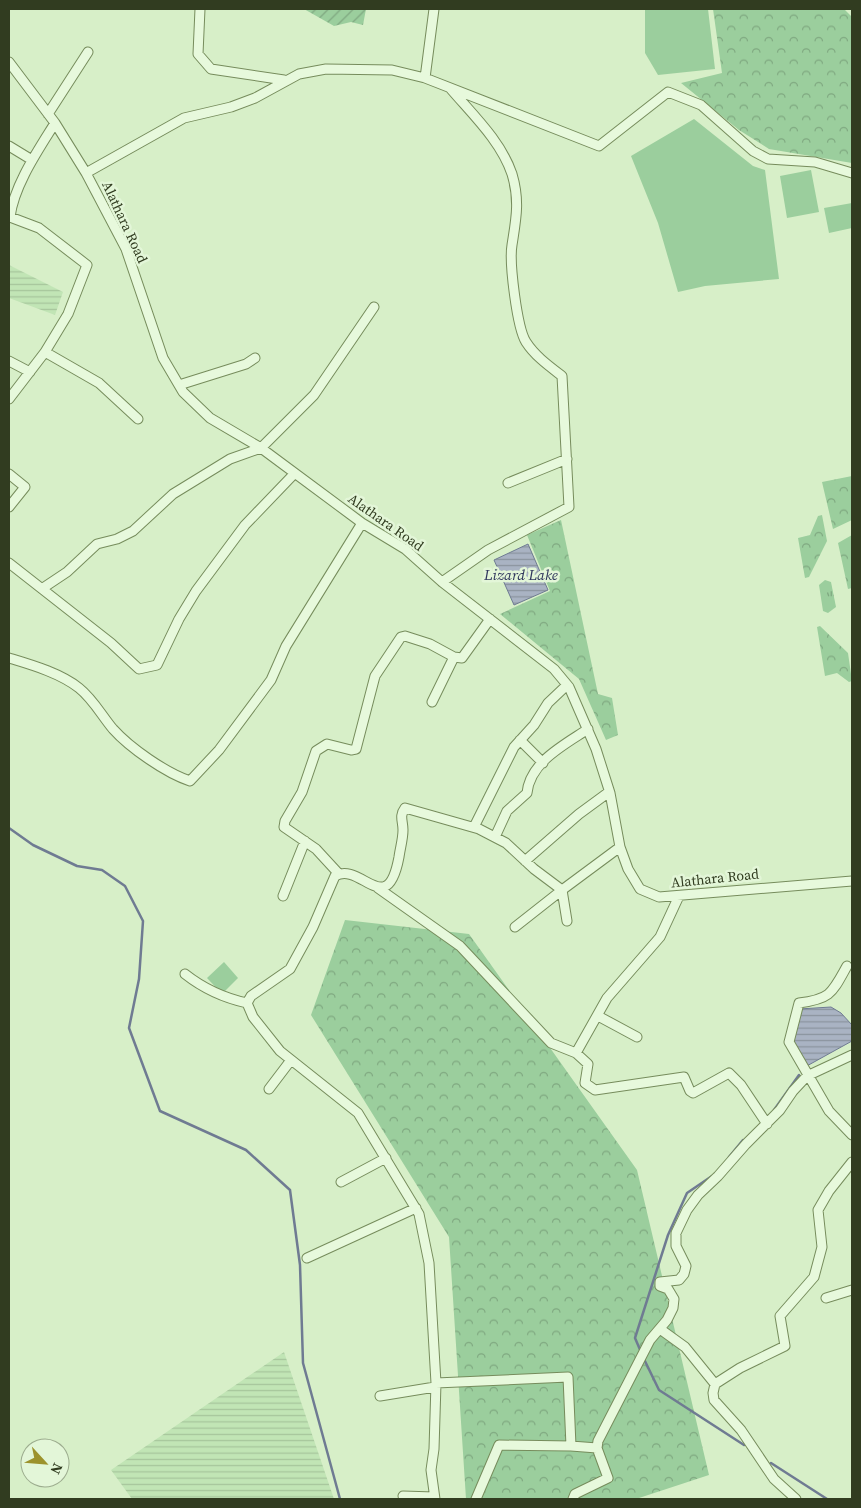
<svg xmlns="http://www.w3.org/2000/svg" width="861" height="1508" font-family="'Source Serif 4',serif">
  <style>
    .farmland { fill: url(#farmland-rules) }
    .grass { fill: url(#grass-tufts) }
    .forest { fill: url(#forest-crowns) }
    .park { fill: #9bce9d }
    .garden { fill: url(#garden-furrows) }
    .water { fill: url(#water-rules); stroke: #6f7b92 }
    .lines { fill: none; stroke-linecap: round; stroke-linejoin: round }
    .stream { stroke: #6f7b92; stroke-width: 2.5 }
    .minor-casing { stroke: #768c5c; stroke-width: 11 }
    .minor { stroke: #e7f9dc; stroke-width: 9 }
    .labels { text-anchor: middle; stroke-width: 5; stroke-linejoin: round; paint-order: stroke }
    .street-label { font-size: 14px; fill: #313c20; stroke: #e3f6d8 }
    .water-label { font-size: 15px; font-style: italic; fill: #2f365c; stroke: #e3f6d8 }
  </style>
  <defs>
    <pattern id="farmland-rules" width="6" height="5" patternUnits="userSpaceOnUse" patternTransform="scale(1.25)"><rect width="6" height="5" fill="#c1e5b5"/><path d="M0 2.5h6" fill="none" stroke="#a6c59b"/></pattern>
    <pattern id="grass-tufts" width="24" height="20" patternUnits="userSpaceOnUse" patternTransform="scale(1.25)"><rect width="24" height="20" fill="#9bce9d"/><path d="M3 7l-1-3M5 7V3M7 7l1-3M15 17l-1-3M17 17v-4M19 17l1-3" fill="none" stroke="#7fa880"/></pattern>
    <pattern id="forest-crowns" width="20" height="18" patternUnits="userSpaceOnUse" patternTransform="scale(1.25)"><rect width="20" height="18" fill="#9bce9d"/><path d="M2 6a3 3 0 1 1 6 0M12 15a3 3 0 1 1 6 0" fill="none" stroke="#7fa880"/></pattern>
    <pattern id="garden-furrows" width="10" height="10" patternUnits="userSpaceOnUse" patternTransform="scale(1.25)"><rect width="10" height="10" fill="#9bce9d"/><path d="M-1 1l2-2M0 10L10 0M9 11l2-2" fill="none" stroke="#7fa880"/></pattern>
    <pattern id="water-rules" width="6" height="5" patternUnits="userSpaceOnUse" patternTransform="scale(1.25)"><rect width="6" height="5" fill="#a9b3c3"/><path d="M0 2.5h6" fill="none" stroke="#8a939e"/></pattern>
  </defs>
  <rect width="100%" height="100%" fill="#d7efc8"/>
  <!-- farmland -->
  <path class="farmland" d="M9,265L63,292L55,315L9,298Z
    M284,1352L334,1499H132L111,1470Z"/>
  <!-- grass -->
  <path class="grass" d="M825,580L831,582L836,607L828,613L823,611L819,585Z"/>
  <!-- forest -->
  <path class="forest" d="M713,9H844L852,17V163L769,149L739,130L681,83L722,73Z
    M852,476V520L833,529L822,482Z
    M822,515L827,541L809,577L805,578L798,538L810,535L818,516Z
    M561,520L598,694L612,698L618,735L606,740L579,679L500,614L550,591L527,535Z
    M852,535V588L848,589L838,543Z
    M820,626L848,653L852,681L849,682L837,673L825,676L817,627Z
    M345,920L469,934L637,1170L709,1475L636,1499H466L449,1237L311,1015Z"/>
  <!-- park -->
  <path class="park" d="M645,9H708L715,69L658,75L645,53Z
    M694,119L753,166L765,170L779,279L705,286L678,292L658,223L631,156Z
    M811,170L819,212L787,218L780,176Z
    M852,203V228L829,233L824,208Z
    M224,962L238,978L222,994L207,978Z"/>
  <!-- garden -->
  <path class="garden" d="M304,9H366L363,25L351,22L334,26Z"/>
  <!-- water -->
  <path class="water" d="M528,544L548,590L514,605L494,560Z
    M831,1007L841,1013L852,1025V1041L805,1067L794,1044L792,1018L799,1009Z"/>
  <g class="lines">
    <!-- stream -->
    <path class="stream" d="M9,828L33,845L77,866L102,870L125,886L143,921L139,979L129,1028L160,1111L246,1150L290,1190L300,1265L303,1363L340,1499
      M774,1110L799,1075
      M729,1157L743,1140
      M641,1352L635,1338L668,1235L687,1193L712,1176
      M643,1357L659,1390L744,1445
      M771,1463L827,1499"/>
    <!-- minor casing -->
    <g class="minor-casing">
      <path id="minor" d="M200,9L198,54L211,69L284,80
        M9,62L55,123L86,173L126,249L163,358L183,392L210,418L261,448L362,523L405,549L442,582L554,669L569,687L596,749L610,793L620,847L628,869L640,889L659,897L852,881
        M425,78L434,9
        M48,114L88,52
        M55,123C39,149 14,185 10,217L39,228L87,265L68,314L45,352L99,383L138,419
        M9,146L32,160
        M86,173L184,118L231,107L255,98L299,74L326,69L392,70L425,78L599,146L668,92L701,105L753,151L768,159L815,162L852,173
        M9,361L30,372
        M179,385L246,364L255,358
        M9,399L45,352
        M9,474L25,487L9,507
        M508,483L567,459
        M9,563L111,643L139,669L157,665L179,619L196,591L245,525L294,474
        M442,582L488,550L569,507L562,376C549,366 535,356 526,342C517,328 509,262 512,245C516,219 520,201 512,174C501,141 472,114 450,88
        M43,588L67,572L97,544L117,539L133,531L173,494L230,459L261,448L314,395L374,307
        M9,658C32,665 60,673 79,688C93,699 102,716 113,729C130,748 166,773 190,781L219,750L271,680L286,646L362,523
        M432,702L454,657
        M520,740L543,763
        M474,827L514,747L534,725L548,703L567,685
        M495,837L507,811L527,793C530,762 564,745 588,729
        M525,861L579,814L609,792
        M339,874L316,849L284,827L285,821L302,792L316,751L327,744L351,750L356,749L375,676L401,637L405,636L430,644L454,657L462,658L490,619
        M378,888L460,946L551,1043L576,1053L607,998L660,937L679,896
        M283,896L305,841
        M515,927L562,890L567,921
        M847,966C832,993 831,999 799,1003L789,1042L829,1111L852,1135
        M185,974C204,989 224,998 247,1003
        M598,1016L637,1037
        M576,1053L588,1064L585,1083L595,1090L684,1077L690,1091L693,1093L729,1073L741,1085L767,1124
        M269,1089L291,1060
        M341,1182L386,1158
        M307,1258L416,1208
        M826,1298L852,1290
        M660,1329L685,1347L715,1384
        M436,1383L568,1377L571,1446
        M380,1396L435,1387
        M403,1496L434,1497
        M435,1499L431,1470L434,1449L436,1383L429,1263L419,1214L358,1113L280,1051L253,1017L247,1003L251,996L290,969L313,927L335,876C361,861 387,921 399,857C400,849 403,839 403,830C403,821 399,816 405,808L479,829L506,843L534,869L562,890L620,847
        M476,1499L499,1445L571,1446L597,1448
        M573,1499L575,1494L608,1478L597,1448L598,1441L650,1340L667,1320L673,1308L674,1299L668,1289L660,1286V1282L679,1280L684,1274L686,1266L676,1246V1233L687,1210L698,1195L718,1176L746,1144L780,1110L793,1091L807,1076L852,1055
        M796,1499L774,1479L741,1430L714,1400L713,1393L715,1384L740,1368L785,1346L780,1316L814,1277L822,1247L818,1210L829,1191L852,1162"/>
    </g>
    <!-- minor -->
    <use href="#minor" class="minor"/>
  </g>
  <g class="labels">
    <!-- street labels -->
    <g class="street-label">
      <text transform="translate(125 222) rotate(65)" y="5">Alathara Road</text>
      <text transform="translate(386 522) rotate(35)" y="5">Alathara Road</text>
      <text transform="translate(715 878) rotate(-6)" y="5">Alathara Road</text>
    </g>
    <!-- water labels -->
    <g class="water-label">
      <text x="521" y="580">Lizard Lake</text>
    </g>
  </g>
  <!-- border -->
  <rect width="861" height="1508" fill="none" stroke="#313c20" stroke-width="20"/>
  <!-- north arrow -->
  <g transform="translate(45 1463) rotate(116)"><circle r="24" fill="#e3f6d8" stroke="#9cac8e"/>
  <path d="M0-4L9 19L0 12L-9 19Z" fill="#9c922c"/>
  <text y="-8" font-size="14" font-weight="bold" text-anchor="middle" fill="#313c20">N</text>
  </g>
</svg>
